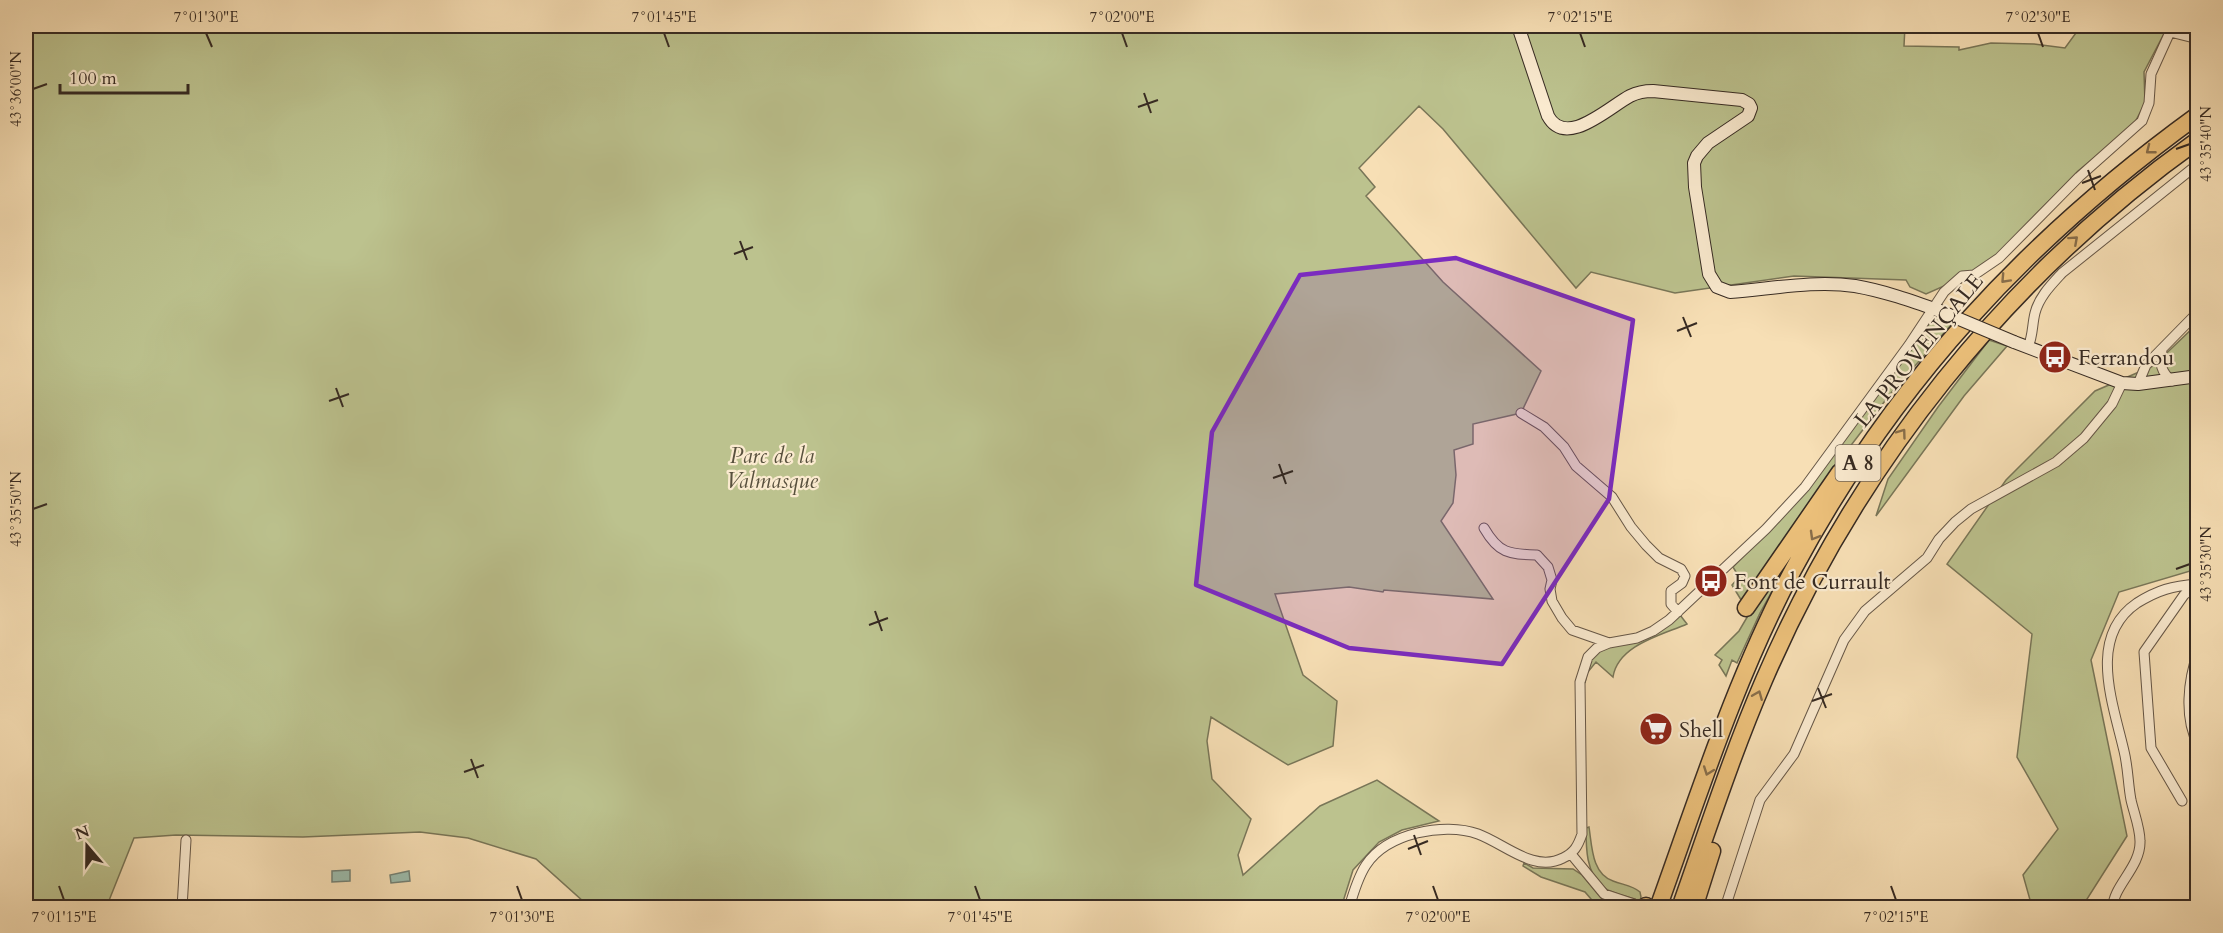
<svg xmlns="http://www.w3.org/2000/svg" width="2223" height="933" font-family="Cardo,serif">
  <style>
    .green { fill: #bcc28e; stroke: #797658; stroke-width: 1.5 }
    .water { fill: #9dbdae; stroke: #748276; stroke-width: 1.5 }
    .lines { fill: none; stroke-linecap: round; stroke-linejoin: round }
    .street-casing { stroke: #665747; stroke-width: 11 }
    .secondary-casing { stroke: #362a22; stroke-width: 14 }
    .highway-casing { stroke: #362a22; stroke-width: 19 }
    .street { stroke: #faeacf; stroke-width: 9 }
    .secondary { stroke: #faeacf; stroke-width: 12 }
    .highway { stroke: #ecc07a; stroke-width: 16 }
    .secondary-bridge-casing { stroke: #362a22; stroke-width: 14; stroke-linecap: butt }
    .secondary-bridge { stroke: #faeacf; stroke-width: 12 }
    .oneway { stroke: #886e4a }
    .marked { fill: #7b2cbf; fill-opacity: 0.2; stroke: #7b2cbf; stroke-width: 4.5; stroke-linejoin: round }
    .ticks { fill: none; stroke: #362a22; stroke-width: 2 }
    .labels { text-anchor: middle; stroke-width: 4.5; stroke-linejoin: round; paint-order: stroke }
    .shield { fill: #faeacf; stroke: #716456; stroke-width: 1.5 }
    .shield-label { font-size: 21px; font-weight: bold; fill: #362a22 }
    .street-label { font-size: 22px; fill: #362a22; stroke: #faeacf }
    .poi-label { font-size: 22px; fill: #362a22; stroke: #faeacf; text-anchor: start }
    .park-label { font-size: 22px; font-style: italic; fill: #58503d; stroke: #faeacf }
    .neatline { fill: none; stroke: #362a22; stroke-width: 2 }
    .ticks-label { font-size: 15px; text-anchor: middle; fill: #362a22 }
  </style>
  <rect width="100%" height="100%" fill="#f7dfb5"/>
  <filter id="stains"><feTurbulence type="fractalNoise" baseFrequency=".00333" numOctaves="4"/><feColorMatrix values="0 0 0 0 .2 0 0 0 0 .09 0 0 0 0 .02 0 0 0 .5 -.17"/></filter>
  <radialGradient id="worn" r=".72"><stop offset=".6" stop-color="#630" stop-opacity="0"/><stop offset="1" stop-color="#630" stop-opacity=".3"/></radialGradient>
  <!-- green -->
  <path class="green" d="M26,26H1905L1904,46L1959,47V50L1991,43L2034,44L2065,48L2081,26H2168L2144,72L2145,103L2133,126L2078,171L1997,255L1978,271L1926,294L1910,287L1906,280L1794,276L1675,293L1591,272L1576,288L1443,129L1419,106L1359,168L1375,187L1366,196L1443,282L1541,371L1521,413L1473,424V444L1454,450L1456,475L1453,503L1441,521L1493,599L1384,590L1383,592L1349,587L1275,594L1303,675L1337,701L1333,746L1288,765L1211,717L1207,741L1212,779L1251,819L1238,855L1243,875L1320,806L1377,780L1439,821L1402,830L1379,842L1353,870L1341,908L586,907L585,903L536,859L468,838L420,832L303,837L176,835L134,838L108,903L100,907H26Z
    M1934,317L1951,325L1891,393L1852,444L1743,603L1732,585L1739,577L1733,567L1798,499L1882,389Z
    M2197,324V569L2119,592L2091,660L2127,836L2082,907H2032L2023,875L2058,829L2017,757L2032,634L1947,564L2006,480L2095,391L2153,366Z
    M1989,340L2007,346L1964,396L1876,516L1888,479L1938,407Z
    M1796,548L1760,613L1737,663L1732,660L1726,676L1719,665L1722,660L1715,655L1739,631L1756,602Z
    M1680,615L1687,624C1662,635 1618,645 1613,677L1596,662L1587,673L1585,683V675L1594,654Z
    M1589,827C1592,847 1592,874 1613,881C1623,885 1632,885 1640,892L1641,897L1638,907H1633L1635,899C1626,896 1611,893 1603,887C1586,873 1586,848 1586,828Z
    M1524,863L1533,868L1573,869L1582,875L1603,900L1628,907H1594L1591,899L1585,892L1541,877L1523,866Z"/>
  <!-- water -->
  <path class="water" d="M350,870V881L332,882V871Z
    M409,871L410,881L391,883L390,875Z"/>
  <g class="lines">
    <!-- street casing -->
    <g class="street-casing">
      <path id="street" d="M2028,347C2033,336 2032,325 2035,313C2039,297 2051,285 2062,273L2198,164
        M2162,350C2159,363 2161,372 2172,381
        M2138,384L2146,365L2198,312
        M1521,413L1544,427L1564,447L1576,466L1612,497L1631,527L1646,545L1659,558L1681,569L1685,576L1682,583L1671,591V604L1678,612
        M1484,528C1499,554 1509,554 1537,555L1548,567L1552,580L1550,589L1552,601L1562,618L1572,630L1609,643
        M2198,653C2188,680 2184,718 2198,744
        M2182,801L2151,748L2144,652L2184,595L2198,584
        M1571,854L1604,894L1634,904
        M182,908L186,840
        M1349,908C1353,894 1358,877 1366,865C1387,833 1444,822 1478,834C1505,844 1534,873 1563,858C1574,853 1578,846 1582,834L1580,682L1588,657L1597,648L1609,643L1637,638L1653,631L1669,620L1766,529L1805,487L1909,345L1944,292L1962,276L1974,275L1999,258L2079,177L2142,121L2149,103L2151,74L2170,32L2198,39
        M1725,908L1760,800L1794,754L1844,640L1865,611L1927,558L1939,539L1955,522L1971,509L2056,462L2084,438L2112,404L2122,383
        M2113,908C2112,887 2141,867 2140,841C2140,828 2134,813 2131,800C2128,784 2128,767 2124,751C2113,703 2087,637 2137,603C2158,590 2172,586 2197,584"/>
    </g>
    <!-- secondary casing -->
    <g class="secondary-casing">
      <path id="secondary" d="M1518,26L1548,116C1566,149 1609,107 1630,96C1638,92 1645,91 1653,91L1742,100L1749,104L1751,108L1748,116L1708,143L1697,156L1694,163L1695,187L1709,274L1717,287L1730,292C1771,289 1814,280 1855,286C1884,291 1912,301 1940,311
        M2014,342L2122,383L2138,384L2198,376"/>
    </g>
    <!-- highway casing -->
    <g class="highway-casing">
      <path id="highway" d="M1746,608L1840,472
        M1646,908V906
        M1658,908C1699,794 1736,677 1793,570C1893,383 2027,239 2198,115
        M1680,908C1707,832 1732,754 1764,680C1857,464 2006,277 2198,140
        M1694,908L1712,851"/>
    </g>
    <!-- street -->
    <use href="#street" class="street"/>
    <!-- secondary -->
    <use href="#secondary" class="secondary"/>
    <!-- highway -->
    <use href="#highway" class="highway"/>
    <!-- secondary-bridge casing -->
    <g class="secondary-bridge-casing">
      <path id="secondary-bridge" d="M1940,311L2014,342"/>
    </g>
    <!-- secondary-bridge -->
    <use href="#secondary-bridge" class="secondary-bridge"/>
  </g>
  <!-- one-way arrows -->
  <defs><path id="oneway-chevron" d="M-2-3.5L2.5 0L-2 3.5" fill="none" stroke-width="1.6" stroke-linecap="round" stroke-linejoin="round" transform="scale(1.5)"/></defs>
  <g class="oneway">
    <use href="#oneway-chevron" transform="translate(2150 150) rotate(142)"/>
    <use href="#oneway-chevron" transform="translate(2074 240) rotate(-42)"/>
    <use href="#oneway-chevron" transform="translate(2005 279) rotate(133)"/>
    <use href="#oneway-chevron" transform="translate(1902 433) rotate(-54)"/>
    <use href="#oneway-chevron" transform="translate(1814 536) rotate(120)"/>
    <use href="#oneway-chevron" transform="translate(1758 695) rotate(-68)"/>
    <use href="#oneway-chevron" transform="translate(1708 771) rotate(110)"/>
  </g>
  <!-- marked area -->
  <path class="marked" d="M1456,258L1633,320L1609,499L1502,664L1349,648L1196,585L1212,432L1300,275Z"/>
  <!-- ticks -->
  <path class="ticks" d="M206,33L212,47M664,33L669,47M1122,33L1127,47M1580,33L1585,47M2038,33L2043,47M33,89L47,84M1144,93L1151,113M1138,107L1158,100M2176,149L2190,144M2088,170L2095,190M2082,183L2101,176M740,241L747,260M734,254L753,247M1683,317L1691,337M1677,331L1697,323M336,388L343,407M329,401L349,394M1279,464L1286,484M1273,478L1293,471M33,509L47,504M2176,569L2190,564M875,611L882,631M869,625L888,618M1818,688L1826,708M1812,701L1832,694M471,759L478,778M464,772L484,765M1414,835L1421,855M1408,849L1428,841M59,886L64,900M517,886L522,900M975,886L980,900M1433,886L1438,900M1891,886L1896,900"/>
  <!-- icons -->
  <defs>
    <g id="bus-disc" transform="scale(1.725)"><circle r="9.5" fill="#8f2418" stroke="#faeacf"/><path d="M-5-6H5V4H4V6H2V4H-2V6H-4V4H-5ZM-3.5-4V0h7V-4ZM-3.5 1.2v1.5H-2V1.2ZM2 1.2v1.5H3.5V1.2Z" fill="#fff"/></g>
    <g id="supermarket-disc" transform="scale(1.725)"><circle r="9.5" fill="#8f2418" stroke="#faeacf"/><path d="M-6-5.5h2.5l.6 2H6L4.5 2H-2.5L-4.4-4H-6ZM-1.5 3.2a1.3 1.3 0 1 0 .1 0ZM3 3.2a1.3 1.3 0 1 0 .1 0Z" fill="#fff"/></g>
  </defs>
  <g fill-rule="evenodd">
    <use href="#bus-disc" x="2055" y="357"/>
    <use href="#bus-disc" x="1711" y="581"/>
    <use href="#supermarket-disc" x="1656" y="729"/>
  </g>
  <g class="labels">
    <!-- shield labels -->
    <rect class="shield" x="1835.5" y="445" width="45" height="36" rx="4.5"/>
    <g class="shield-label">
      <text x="1858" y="470">A 8</text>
    </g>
    <!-- street labels -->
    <g class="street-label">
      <text transform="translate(1918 350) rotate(-51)" y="8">LA PROVENÇALE</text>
    </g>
    <!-- poi labels -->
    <g class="poi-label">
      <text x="2078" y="365">Ferrandou</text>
      <text x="1734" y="589">Font de Currault</text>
      <text x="1679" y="737">Shell</text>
    </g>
    <!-- park labels -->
    <g class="park-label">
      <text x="772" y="463">Parc de la<tspan x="772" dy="25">Valmasque</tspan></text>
    </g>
  </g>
  <!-- margin -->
  <rect width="2223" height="933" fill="none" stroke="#f7dfb5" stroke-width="66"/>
  <!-- north arrow -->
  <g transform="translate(87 846) rotate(340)" stroke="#faeacf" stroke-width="4.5" paint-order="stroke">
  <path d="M0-4.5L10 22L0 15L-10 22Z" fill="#362a22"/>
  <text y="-9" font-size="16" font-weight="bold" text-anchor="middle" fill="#362a22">N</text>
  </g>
  <!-- scale -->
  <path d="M60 84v9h128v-9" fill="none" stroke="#362a22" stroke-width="3"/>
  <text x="69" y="84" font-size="18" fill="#362a22" stroke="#faeacf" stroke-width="4.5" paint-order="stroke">100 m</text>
  <rect x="33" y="33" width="2157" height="867" class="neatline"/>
  <g class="ticks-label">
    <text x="206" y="22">7°01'30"E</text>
    <text x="664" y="22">7°01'45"E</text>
    <text x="1122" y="22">7°02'00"E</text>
    <text x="1580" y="22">7°02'15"E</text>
    <text x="2038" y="22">7°02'30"E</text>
    <text transform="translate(16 89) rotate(-90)" y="5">43°36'00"N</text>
    <text transform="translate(2206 144) rotate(-90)" y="5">43°35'40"N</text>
    <text transform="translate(16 509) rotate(-90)" y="5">43°35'50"N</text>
    <text transform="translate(2206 564) rotate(-90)" y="5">43°35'30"N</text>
    <text x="64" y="922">7°01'15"E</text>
    <text x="522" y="922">7°01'30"E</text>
    <text x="980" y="922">7°01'45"E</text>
    <text x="1438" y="922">7°02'00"E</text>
    <text x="1896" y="922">7°02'15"E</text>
  </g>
  <rect width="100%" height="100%" filter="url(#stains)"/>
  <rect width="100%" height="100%" fill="url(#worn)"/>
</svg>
